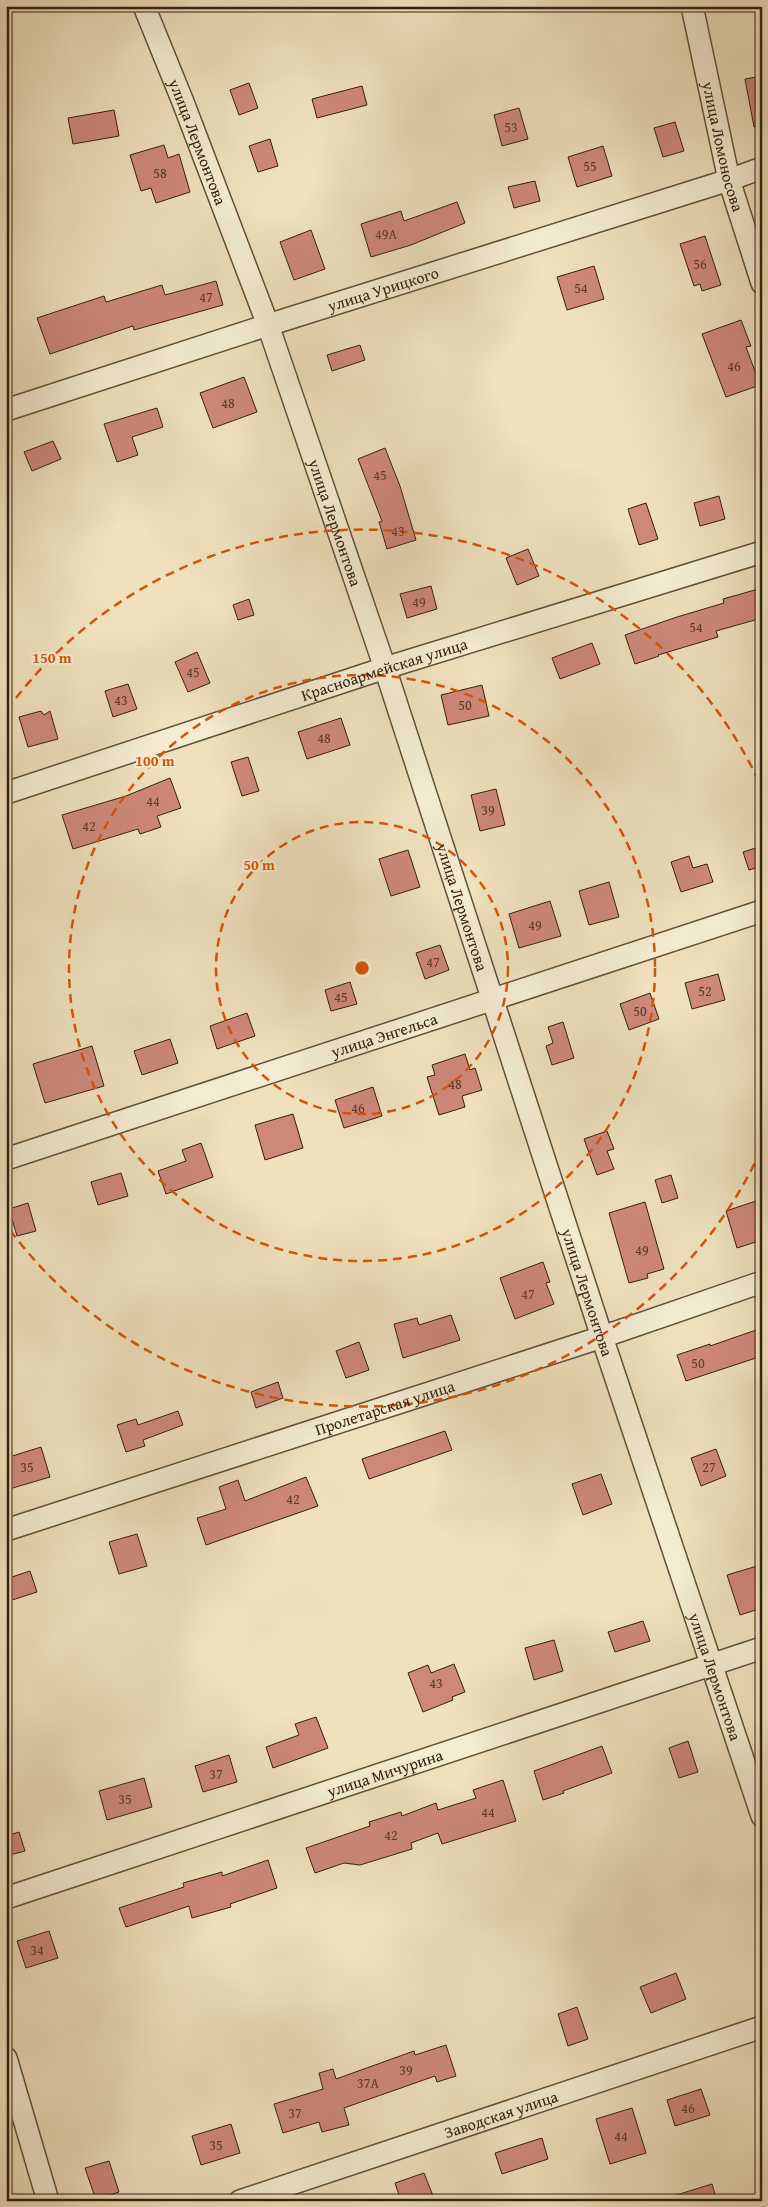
<svg xmlns="http://www.w3.org/2000/svg" width="768" height="2207" font-family="'Gentium Book Plus',serif">
  <style>
    .building { fill: #ce8879; stroke: #34200c }
    .lines { fill: none; stroke-linecap: round; stroke-linejoin: round }
    .minor-casing { stroke: #625038; stroke-width: 24 }
    .minor { stroke: #f4ecd3; stroke-width: 21 }
    .ring { fill: none; stroke: #d6530c; stroke-width: 2.5; stroke-dasharray: 9 6 }
    .labels { text-anchor: middle; stroke-width: 4.5; stroke-linejoin: round; paint-order: stroke }
    .number-label { font-size: 14px; fill: #5a3a27 }
    .street-label { font-size: 16px; fill: #34200c; stroke: #f4ecd3 }
    .centre { fill: #d6530c; stroke: #f4ecd3; stroke-width: 2.5 }
    .ring-label { font-size: 15px; text-anchor: middle; font-weight: bold; fill: #d6530c; stroke: #f4ecd3; stroke-width: 4.5; stroke-linejoin: round; paint-order: stroke }
  </style>
  <rect width="100%" height="100%" fill="#eee1bb"/>
  <filter id="stains"><feTurbulence type="fractalNoise" baseFrequency=".004" numOctaves="4"/><feColorMatrix values="0 0 0 0 .2 0 0 0 0 .09 0 0 0 0 .02 0 0 0 .5 -.17"/></filter>
  <radialGradient id="worn" r=".72"><stop offset=".6" stop-color="#630" stop-opacity="0"/><stop offset="1" stop-color="#630" stop-opacity=".3"/></radialGradient>
  <!-- building -->
  <path class="building" d="M762,76V126L754,127L745,79Z
    M249,83L258,108L239,115L230,90Z
    M362,86L367,105L317,118L312,99Z
    M519,108L528,139L502,146L494,115Z
    M114,110L119,136L73,144L68,118Z
    M675,122L684,151L663,157L654,128Z
    M270,139L278,166L258,172L249,146Z
    M164,145L168,158L179,154L190,192L156,203L151,188L141,191L130,155Z
    M603,146L612,176L577,187L568,157Z
    M535,181L540,201L514,208L508,187Z
    M457,202L465,223L411,245L371,257L361,224L401,211L404,221Z
    M311,230L325,269L294,280L280,242Z
    M705,236L721,285L702,291L700,284L694,286L680,244Z
    M594,266L604,299L567,310L557,277Z
    M216,281L223,305L134,330L133,326L50,354L37,318L104,296L106,302L162,285L165,295Z
    M741,320L751,346L746,347L760,385L726,397L702,334Z
    M360,345L365,360L332,371L327,355Z
    M244,377L257,412L213,428L200,393Z
    M157,408L163,427L132,437L138,455L117,462L104,424Z
    M53,441L61,459L32,471L24,452Z
    M385,448L400,486L416,540L387,549L379,522L382,521L358,459Z
    M719,496L725,519L700,526L694,503Z
    M646,503L658,539L639,545L628,509Z
    M528,549L539,576L517,585L506,558Z
    M431,586L437,609L407,618L400,594Z
    M762,588V618L716,631L718,637L658,655L659,656L635,664L625,635L677,617L724,603L723,599Z
    M249,599L254,615L238,620L233,605Z
    M592,643L600,664L560,679L552,658Z
    M197,652L210,683L188,692L175,662Z
    M128,684L137,709L113,717L105,691Z
    M482,685L489,716L448,725L441,695Z
    M41,711L44,715L50,711L58,739L28,747L19,717Z
    M341,718L350,745L307,759L298,732Z
    M248,757L259,791L242,796L231,762Z
    M170,778L181,808L157,816L161,827L140,834L138,829L73,849L62,815L126,796Z
    M496,789L505,825L480,831L471,795Z
    M762,846V866L749,870L743,852Z
    M408,850L420,887L391,896L379,859Z
    M689,856L693,868L707,864L713,882L681,892L671,862Z
    M609,882L619,917L589,925L579,891Z
    M550,901L561,936L519,948L509,914Z
    M440,945L449,970L425,979L416,953Z
    M718,974L725,1000L692,1009L685,983Z
    M350,982L357,1004L331,1011L325,990Z
    M650,993L659,1019L629,1030L620,1004Z
    M247,1013L255,1036L217,1049L210,1026Z
    M563,1022L574,1058L552,1065L546,1046L553,1043L548,1027Z
    M170,1039L178,1063L142,1075L134,1051Z
    M92,1046L104,1086L45,1103L33,1064Z
    M465,1054L470,1070L475,1068L482,1090L462,1096L465,1107L439,1115L427,1077L435,1075L432,1065Z
    M373,1087L382,1116L344,1128L335,1100Z
    M293,1114L303,1148L265,1160L255,1125Z
    M607,1131L614,1149L607,1151L614,1169L597,1175L584,1139Z
    M201,1143L213,1177L166,1194L158,1171L186,1161L182,1150Z
    M121,1173L128,1196L98,1205L91,1182Z
    M671,1175L678,1198L662,1203L655,1180Z
    M762,1199V1240L737,1248L726,1211Z
    M645,1202L664,1269L647,1274L648,1278L629,1283L609,1213Z
    M28,1203L36,1231L17,1236L9,1209Z
    M543,1262L550,1282L546,1283L554,1304L515,1319L500,1278Z
    M451,1315L460,1340L403,1358L394,1324L417,1318L419,1325Z
    M762,1328V1356L686,1381L677,1355L710,1344V1346Z
    M359,1342L369,1370L346,1378L336,1351Z
    M278,1382L283,1398L256,1408L251,1392Z
    M178,1411L183,1425L143,1440L145,1446L126,1452L117,1425L136,1419L138,1425Z
    M445,1431L452,1450L369,1479L362,1459Z
    M41,1447L50,1477L6,1490V1458Z
    M716,1449L726,1476L701,1486L691,1458Z
    M601,1474L612,1504L583,1515L572,1484Z
    M306,1477L318,1506L206,1545L197,1518L226,1509L219,1487L238,1480L245,1501Z
    M137,1534L147,1566L119,1574L109,1542Z
    M757,1566L762,1582V1608L740,1615L727,1575Z
    M30,1571L37,1592L6,1602V1579Z
    M643,1621L650,1641L615,1652L608,1632Z
    M554,1640L563,1671L534,1680L525,1648Z
    M454,1664L465,1692L452,1697L453,1700L423,1712L408,1673L428,1665L431,1673Z
    M316,1717L328,1748L273,1768L266,1747L299,1735L295,1724Z
    M688,1741L698,1772L679,1778L669,1748Z
    M602,1746L612,1773L563,1791L564,1793L543,1800L534,1771Z
    M229,1755L237,1782L203,1792L195,1766Z
    M144,1778L152,1807L107,1820L99,1791Z
    M503,1780L516,1821L442,1844L438,1833L411,1843L412,1849L360,1865L344,1863L315,1873L306,1848L370,1826L369,1822L401,1812L402,1816L436,1803L438,1810L476,1798L473,1790Z
    M19,1832L25,1851L6,1856V1836Z
    M268,1860L277,1888L230,1904L231,1907L192,1918L189,1906L126,1927L119,1908L184,1887L183,1883L222,1872V1876Z
    M49,1931L58,1958L26,1968L17,1941Z
    M676,1973L686,1999L651,2013L640,1987Z
    M577,2007L588,2039L568,2046L558,2014Z
    M446,2045L456,2076L437,2082L435,2076L344,2108L349,2125L322,2132L319,2122L283,2133L274,2104L323,2089L319,2073L333,2069L336,2079L414,2051L415,2055Z
    M701,2089L710,2115L675,2126L667,2100Z
    M632,2108L646,2153L610,2164L596,2119Z
    M231,2124L240,2153L201,2165L192,2136Z
    M542,2138L548,2159L502,2174L495,2153Z
    M109,2161L119,2192L96,2200L85,2168Z
    M424,2173L435,2201H401L395,2183Z
    M712,2184L717,2201H671L670,2197Z"/>
  <g class="lines">
    <!-- minor casing -->
    <g class="minor-casing">
      <g id="minor">
        <path id="s1" d="M144,6L183,102L268,325L385,668L602,1337L762,1816"/>
        <path id="s2" d="M692,6L729,180L762,283"/>
        <path id="s3" d="M6,410L268,325L729,180L762,168"/>
        <path id="s4" d="M6,793L385,668L762,552"/>
        <path id="s5" d="M6,1159L762,911"/>
        <path id="s6" d="M6,1530L602,1337L762,1282"/>
        <path id="s7" d="M6,1898L762,1648"/>
        <path d="M6,2058L48,2201"/>
        <path id="s8" d="M240,2201L762,2027"/>
      </g>
    </g>
    <!-- minor -->
    <use href="#minor" class="minor"/>
  </g>
  <!-- distance rings -->
  <g class="ring">
    <circle cx="362" cy="968" r="146"/>
    <circle cx="362" cy="968" r="293"/>
    <path d="M761 1150A439 439 0 0 1 7 1226M7 710A439 439 0 0 1 761 786"/>
  </g>
  <g class="labels">
    <!-- number labels -->
    <g class="number-label">
      <text x="511" y="132">53</text>
      <text x="590" y="171">55</text>
      <text x="160" y="178">58</text>
      <text x="386" y="239">49А</text>
      <text x="700" y="269">56</text>
      <text x="581" y="293">54</text>
      <text x="206" y="302">47</text>
      <text x="734" y="371">46</text>
      <text x="228" y="408">48</text>
      <text x="380" y="480">45</text>
      <text x="398" y="536">43</text>
      <text x="419" y="607">49</text>
      <text x="696" y="632">54</text>
      <text x="193" y="677">45</text>
      <text x="121" y="705">43</text>
      <text x="465" y="710">50</text>
      <text x="324" y="743">48</text>
      <text x="153" y="806">44</text>
      <text x="488" y="815">39</text>
      <text x="89" y="831">42</text>
      <text x="535" y="930">49</text>
      <text x="433" y="967">47</text>
      <text x="705" y="996">52</text>
      <text x="341" y="1002">45</text>
      <text x="640" y="1016">50</text>
      <text x="455" y="1089">48</text>
      <text x="358" y="1113">46</text>
      <text x="642" y="1255">49</text>
      <text x="528" y="1299">47</text>
      <text x="698" y="1368">50</text>
      <text x="27" y="1472">35</text>
      <text x="709" y="1472">27</text>
      <text x="293" y="1504">42</text>
      <text x="436" y="1688">43</text>
      <text x="216" y="1779">37</text>
      <text x="125" y="1804">35</text>
      <text x="488" y="1817">44</text>
      <text x="391" y="1840">42</text>
      <text x="37" y="1955">34</text>
      <text x="406" y="2075">39</text>
      <text x="368" y="2088">37А</text>
      <text x="688" y="2113">46</text>
      <text x="295" y="2118">37</text>
      <text x="621" y="2141">44</text>
      <text x="216" y="2150">35</text>
    </g>
    <!-- street labels -->
    <g class="street-label">
      <text dy="6" stroke="none"><textPath href="#s1" startOffset="146">улица Лермонтова</textPath></text>
      <text dy="6" stroke="none"><textPath href="#s2" startOffset="144">улица Ломоносова</textPath></text>
      <text dy="6" stroke="none"><textPath href="#s3" startOffset="396">улица Урицкого</textPath></text>
      <text dy="6" stroke="none"><textPath href="#s1" startOffset="551">улица Лермонтова</textPath></text>
      <text dy="6" stroke="none"><textPath href="#s4" startOffset="398">Красноармейская улица</textPath></text>
      <text dy="6" stroke="none"><textPath href="#s1" startOffset="956">улица Лермонтова</textPath></text>
      <text dy="6" stroke="none"><textPath href="#s5" startOffset="398">улица Энгельса</textPath></text>
      <text dy="6" stroke="none"><textPath href="#s1" startOffset="1361">улица Лермонтова</textPath></text>
      <text dy="6" stroke="none"><textPath href="#s6" startOffset="398">Пролетарская улица</textPath></text>
      <text dy="6" stroke="none"><textPath href="#s1" startOffset="1766">улица Лермонтова</textPath></text>
      <text dy="6" stroke="none"><textPath href="#s7" startOffset="399">улица Мичурина</textPath></text>
      <text dy="6" stroke="none"><textPath href="#s8" startOffset="275">Заводская улица</textPath></text>
    </g>
  </g>
  <circle cx="362" cy="968" r="8" class="centre"/>
  <g class="ring-label">
    <text x="52" y="663">150 m</text>
    <text x="155" y="766">100 m</text>
    <text x="259" y="870">50 m</text>
  </g>
  <!-- margin -->
  <rect width="768" height="2207" fill="none" stroke="#eee1bb" stroke-width="25"/>
  <rect x="8" y="8" width="753" height="2192" fill="none" stroke="#34200c" stroke-width="2.5"/>
  <rect x="12" y="12" width="743" height="2182" fill="none" stroke="#34200c"/>
  <rect width="100%" height="100%" filter="url(#stains)"/>
  <rect width="100%" height="100%" fill="url(#worn)"/>
</svg>
